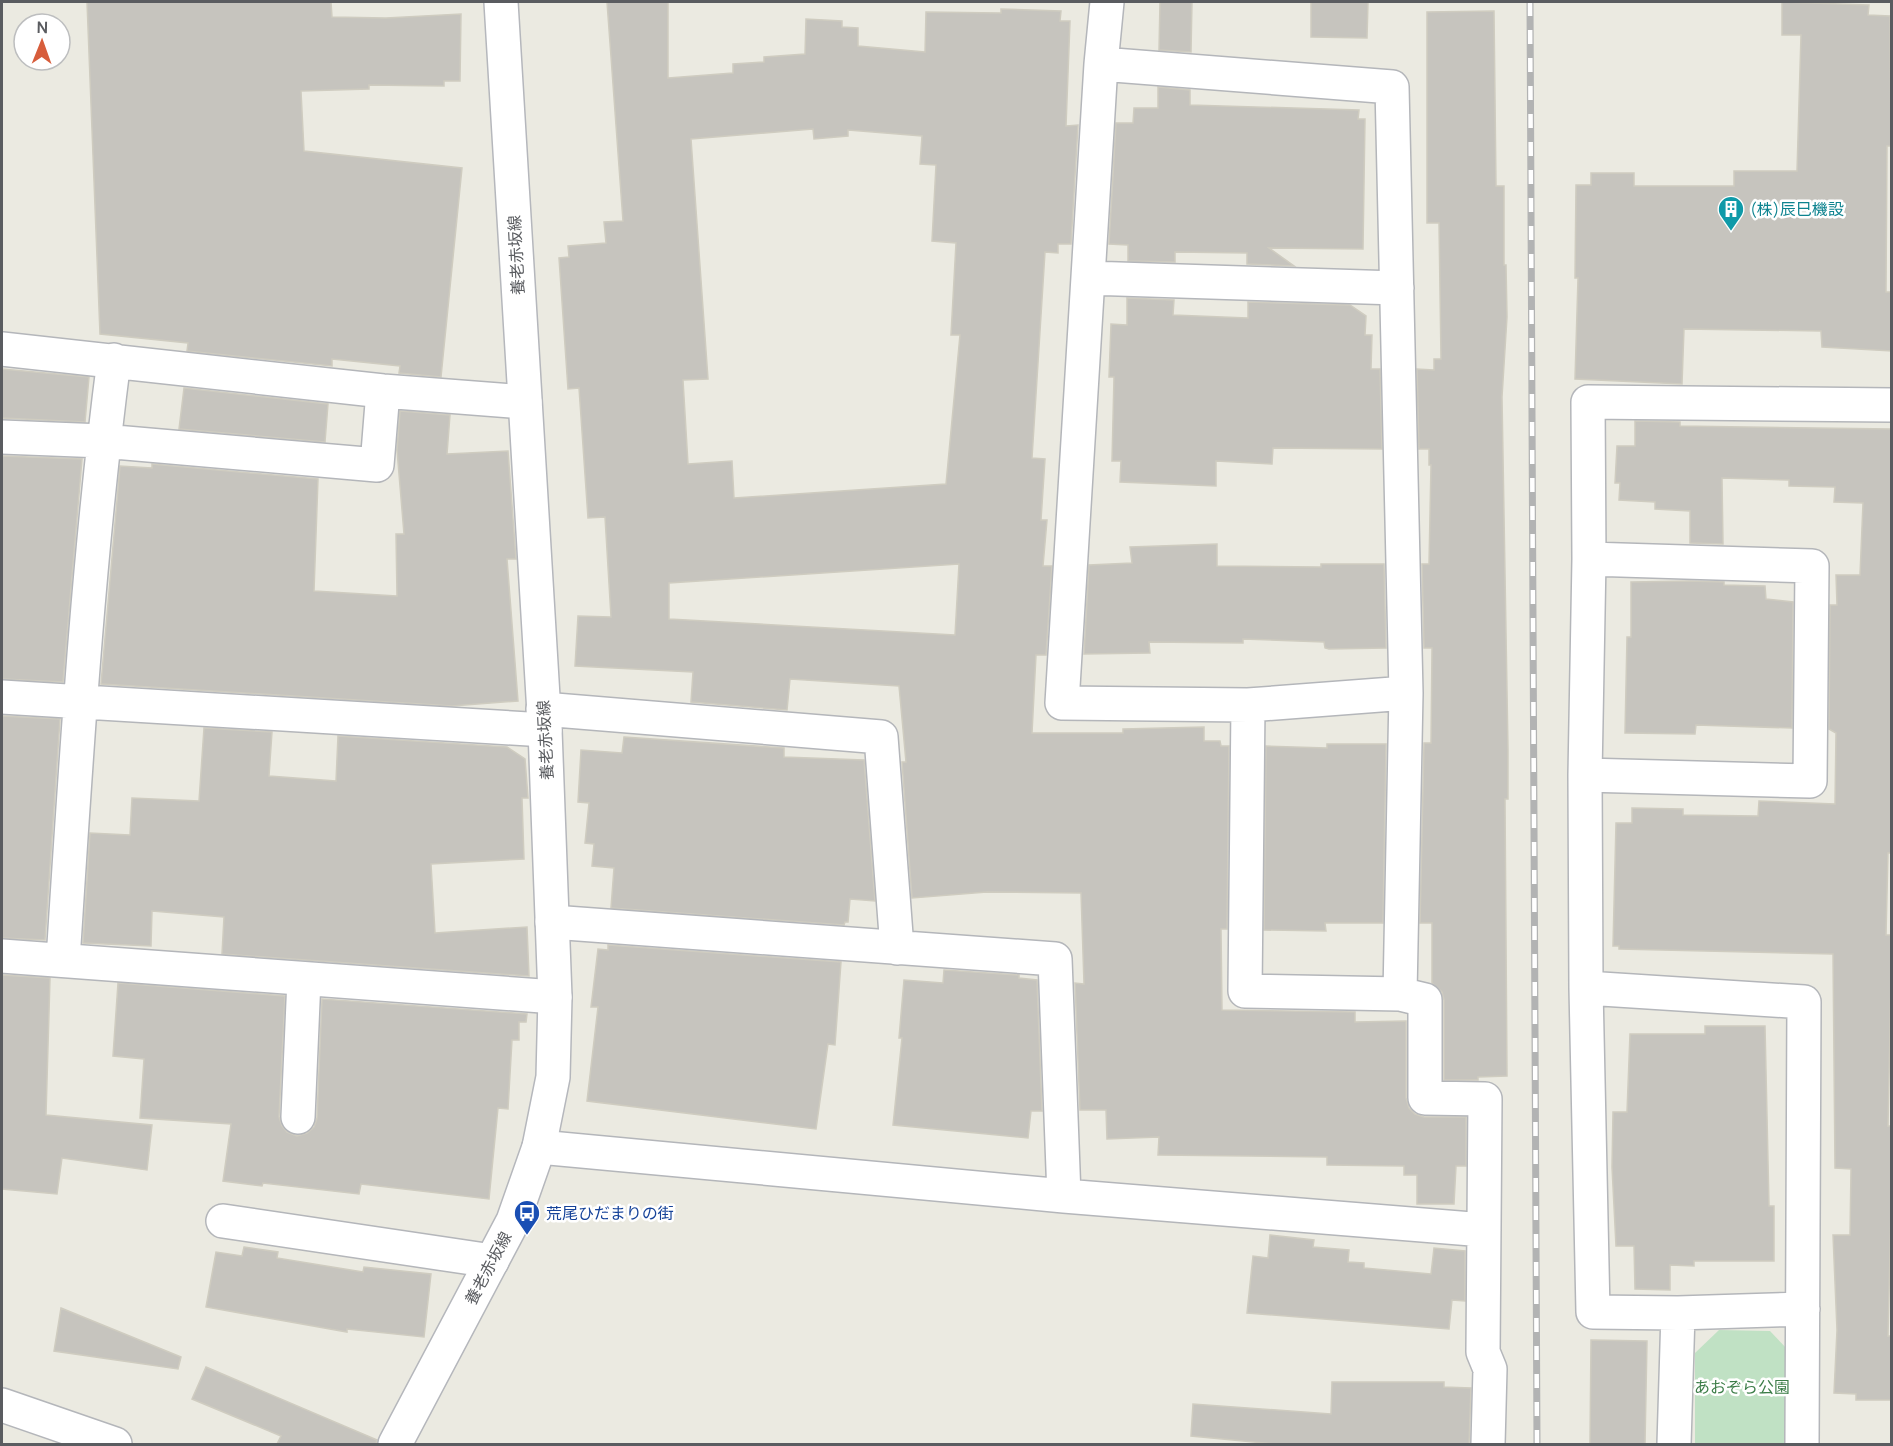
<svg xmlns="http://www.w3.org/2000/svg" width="1893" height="1446" font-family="Manrope,'Noto Sans JP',sans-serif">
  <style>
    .green { fill: #c0e1c4 }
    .building { fill: #c6c4be; stroke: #cfccc0; stroke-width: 1.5; fill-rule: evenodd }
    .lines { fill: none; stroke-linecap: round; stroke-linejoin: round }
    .street-casing { stroke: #b4b6ba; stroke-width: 36 }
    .secondary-casing { stroke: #b5b7bc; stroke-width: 36 }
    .street { stroke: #fff; stroke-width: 33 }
    .secondary { stroke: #fff; stroke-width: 33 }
    .rail-casing { stroke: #b2b3b3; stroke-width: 7 }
    .rail { stroke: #fff; stroke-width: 4.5; stroke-dasharray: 14; stroke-linecap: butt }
    .labels { text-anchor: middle; stroke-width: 5; stroke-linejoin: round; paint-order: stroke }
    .culture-label { font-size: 16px; fill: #0d838f; stroke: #fff; text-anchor: start }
    .street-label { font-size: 16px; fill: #5a5c60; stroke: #fff }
    .transit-label { font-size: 16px; fill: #164399; stroke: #fff; text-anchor: start }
    .park-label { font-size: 16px; fill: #3c7d48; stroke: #fff }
  </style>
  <rect width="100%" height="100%" fill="#ebeae1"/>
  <!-- green -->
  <path class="green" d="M1719,1330L1770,1331L1789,1351L1788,1444H1695V1353Z"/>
  <!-- building -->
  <path class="building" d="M87,2H331L332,17L386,18L461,14L460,81H444V86L369,85V89L301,91L304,151L462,168L441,377L399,373L400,366L332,359V366L187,351L188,343L100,334Z
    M607,2H668V78L733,73V64L764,62V57L805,54L806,19L842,21V27L858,28V46L925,52L926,12L1001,13V9L1061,11L1060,21H1070L1066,126L1078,125L1071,244H1058V253L1045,252L1032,458L1045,459L1041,520H1047L1043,566H1052L1046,655H1036L1032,733H1123V729L1204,727V741H1220L1221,746H1229L1227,929H1221L1222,1010L1355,1012V1022L1406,1021V1098L1409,1108L1415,1114L1424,1117H1466V1166H1456L1454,1204H1417V1175H1404V1166L1327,1165V1157L1158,1155L1159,1137L1107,1139L1106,1110H1080L1075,983L1084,984L1081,893L987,892L912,898L902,762H906L899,686L790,679L787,710L691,702L693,672L575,666L578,616L611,617L605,517L588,518L579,388L568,389L559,258L569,257L568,246L606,243L604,222L623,221ZM813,129L814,139L848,136V130L922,136L920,164L936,165L932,241L956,243L951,335H960L946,484L734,498L732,461L688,464L683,380L708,379L691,139ZM959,564L955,635L669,619V583Z
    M1160,2H1192L1191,52L1159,50Z
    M1311,2H1368L1367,38L1311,37Z
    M1782,2L1869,5L1868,15L1890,16L1891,146H1887L1886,292H1892V351L1822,347L1821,331L1684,329L1682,384L1575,379L1578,278H1575L1576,185H1591V173H1634V186H1734V171H1797L1801,35H1782Z
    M1494,11L1496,186H1504V265H1506L1507,317L1502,397L1508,750V799H1505L1507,1076L1478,1077V1080H1444V1000L1442,992L1432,983V923H1420L1424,743H1431L1432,648H1424L1422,564H1429L1431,465H1429V449H1419L1417,369L1434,370V359H1441L1439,223H1427V12Z
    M1158,87L1190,90V105L1359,110L1358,119H1365L1363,249L1269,248L1294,266L1247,264V253L1175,252V262L1128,261V245L1109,244L1116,123H1133L1134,108H1158Z
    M1127,298L1174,300L1173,315L1248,318V302L1350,305L1366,316L1365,335H1372L1371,369H1380L1382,449L1273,448L1272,464L1216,461V486L1120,482L1121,461H1112L1114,377H1109L1111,324L1127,325Z
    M2,369L89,377L85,422L2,418Z
    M184,388L328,404L325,442L179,429Z
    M400,411L450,415L447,454L508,451L516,559H507L518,701L452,706L101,684L120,466L152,468V464L318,479L314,591L397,596L396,534H404L397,450Z
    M1635,421L1680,422V426L1892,429V853H1888L1886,935H1892L1888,1126H1891V1211L1888,1336H1892V1400H1856V1394L1834,1393L1837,1330L1833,1235H1850L1851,1169L1835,1168L1833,954L1619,949V946H1613L1616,823H1632V808L1683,809V815L1758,816L1759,801L1835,804L1836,733L1829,729L1830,605H1837L1836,575H1860L1863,503L1834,502L1835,487L1789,486V480L1722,478L1723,544L1690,543V511L1655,509V502L1619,500L1620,483H1615L1617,446H1635Z
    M2,456L82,459L63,682L2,679Z
    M1217,544V566L1321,567V564H1384L1386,648L1329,649L1325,648L1324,642L1243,639V643L1149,642L1150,653L1084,654L1089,565L1132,563L1130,547Z
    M1689,581L1724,582V585L1765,586L1766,599L1793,602L1792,728L1696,725L1695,734L1625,733L1627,637H1631V582Z
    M2,716L60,719L45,940L2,938Z
    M204,728L272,732L269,776L336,781L338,736L507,747L525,759L528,798H522L524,859L431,864L435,933L527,927L529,976L222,954L224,917L152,911L151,946L83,943L90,833L130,835L132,798L199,801Z
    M624,737L784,748V757L864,760L875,901L850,899L848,922H845L844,925L611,908L614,868L592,866L594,844L585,843L589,803L578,802L581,750L622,753Z
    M1327,744H1386L1383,923H1325L1326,931L1264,930L1266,746L1327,748Z
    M608,945L841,962L835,1045L828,1044L816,1129L587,1101L598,1007H591L598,949L608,950Z
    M944,970L1019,975V978L1037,980L1042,1111H1031L1028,1138L893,1125L902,1038H899L904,980L943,983Z
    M2,975L50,978L46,1115L152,1125L147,1170L62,1158L57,1194L2,1189Z
    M118,983L285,996L279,1117L282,1126L287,1132L297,1136L307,1133L314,1127L317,1118L322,999L527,1014L526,1022H519V1040H512L508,1109L498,1108L489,1199L361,1184L359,1194L263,1183L262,1186L223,1181L231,1124L140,1118L144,1059L113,1056Z
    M1705,1026H1765L1769,1206H1774V1261H1694V1266L1670,1265V1290L1635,1289L1634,1246H1616L1612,1167L1613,1112H1627L1630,1034H1705Z
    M1270,1235L1314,1240L1313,1247L1349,1250L1348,1262L1364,1263V1268L1431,1274L1434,1248L1465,1251V1301L1452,1300L1449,1329L1247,1313L1253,1256L1268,1258Z
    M244,1247L278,1252L277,1258L363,1272L364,1267L431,1274L424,1337L347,1329V1332L206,1307L216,1252L242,1256Z
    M61,1308L181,1357L178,1369L54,1351Z
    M1591,1340L1647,1341L1645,1444H1590Z
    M206,1367L377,1440L376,1444H277L281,1436L192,1399Z
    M1332,1382H1444V1387L1471,1388L1469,1444H1275L1191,1436L1193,1404L1331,1414Z"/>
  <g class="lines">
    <!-- street casing -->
    <g class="street-casing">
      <path id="street" d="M1101,64L1107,2
        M1088,278L1397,288
        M2,349L383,391L525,402
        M2,437L103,441L377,465L383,391
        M2,697L545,730
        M1248,705L1245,991L1400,994L1406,693L1392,87L1101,64L1062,703L1248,705L1406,693
        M543,709L881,737L897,948
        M1585,775L1589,559
        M552,922L1055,959L1064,1196
        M2,956L555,997
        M63,960C76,760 88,559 114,360
        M1586,988L1804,1002L1802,1444
        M1400,994L1425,1000V1098L1485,1099L1483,1352L1490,1369L1488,1444
        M298,1117L304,979
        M539,1147L1064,1196L1484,1230
        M223,1221L492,1261
        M1678,1313L1593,1312L1586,988L1585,775L1810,781L1812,566L1589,559L1588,402L1892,405
        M2,1405L115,1444
        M1674,1444L1678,1313L1803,1309"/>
    </g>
    <!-- secondary casing -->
    <g class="secondary-casing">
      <path id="secondary" d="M395,1444L513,1221L539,1147L553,1077L555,997L545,730L501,2"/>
    </g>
    <!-- street -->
    <use href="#street" class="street"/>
    <!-- secondary -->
    <use href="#secondary" class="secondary"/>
    <!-- rail casing -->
    <g class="rail-casing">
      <path id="rail" d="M1530,2L1537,1444"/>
    </g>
    <!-- rail -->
    <use href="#rail" class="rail"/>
  </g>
  <!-- icons -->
  <defs>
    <g id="building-pin" transform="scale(1.35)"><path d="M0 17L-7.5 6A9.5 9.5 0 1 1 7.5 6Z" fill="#0f9aa8" stroke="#fff"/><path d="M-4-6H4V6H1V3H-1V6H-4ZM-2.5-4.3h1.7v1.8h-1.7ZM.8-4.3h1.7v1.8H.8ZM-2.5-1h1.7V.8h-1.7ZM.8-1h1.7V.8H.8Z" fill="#fff"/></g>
    <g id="bus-pin" transform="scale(1.35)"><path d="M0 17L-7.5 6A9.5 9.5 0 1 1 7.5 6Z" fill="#1a4fb4" stroke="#fff"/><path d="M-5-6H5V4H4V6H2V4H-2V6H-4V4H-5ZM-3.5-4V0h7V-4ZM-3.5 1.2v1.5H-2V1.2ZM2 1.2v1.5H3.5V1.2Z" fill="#fff"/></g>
  </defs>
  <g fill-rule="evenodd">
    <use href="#building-pin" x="1731" y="209"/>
    <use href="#bus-pin" x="527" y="1213"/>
  </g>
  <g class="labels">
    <!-- culture labels -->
    <g class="culture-label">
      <text x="1750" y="215">(株)辰巳機設</text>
    </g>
    <!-- street labels -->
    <g class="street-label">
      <text transform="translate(516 255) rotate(-93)" y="6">養老赤坂線</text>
      <text transform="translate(545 740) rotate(-93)" y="6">養老赤坂線</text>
      <text transform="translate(488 1268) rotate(-62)" y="6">養老赤坂線</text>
    </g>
    <!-- transit labels -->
    <g class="transit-label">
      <text x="546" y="1219">荒尾ひだまりの街</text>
    </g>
    <!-- park labels -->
    <g class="park-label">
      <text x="1742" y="1393">あおぞら公園</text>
    </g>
  </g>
  <!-- border -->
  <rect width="1893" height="1446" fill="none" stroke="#5a5c60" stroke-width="6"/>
  <!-- north arrow -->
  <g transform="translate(42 42) rotate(1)"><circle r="28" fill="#ffffff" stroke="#bdbebf" stroke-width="1.5"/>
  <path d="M0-4.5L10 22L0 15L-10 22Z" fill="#d75d3b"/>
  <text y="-9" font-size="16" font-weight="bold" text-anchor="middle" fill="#5a5c60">N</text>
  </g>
</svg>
